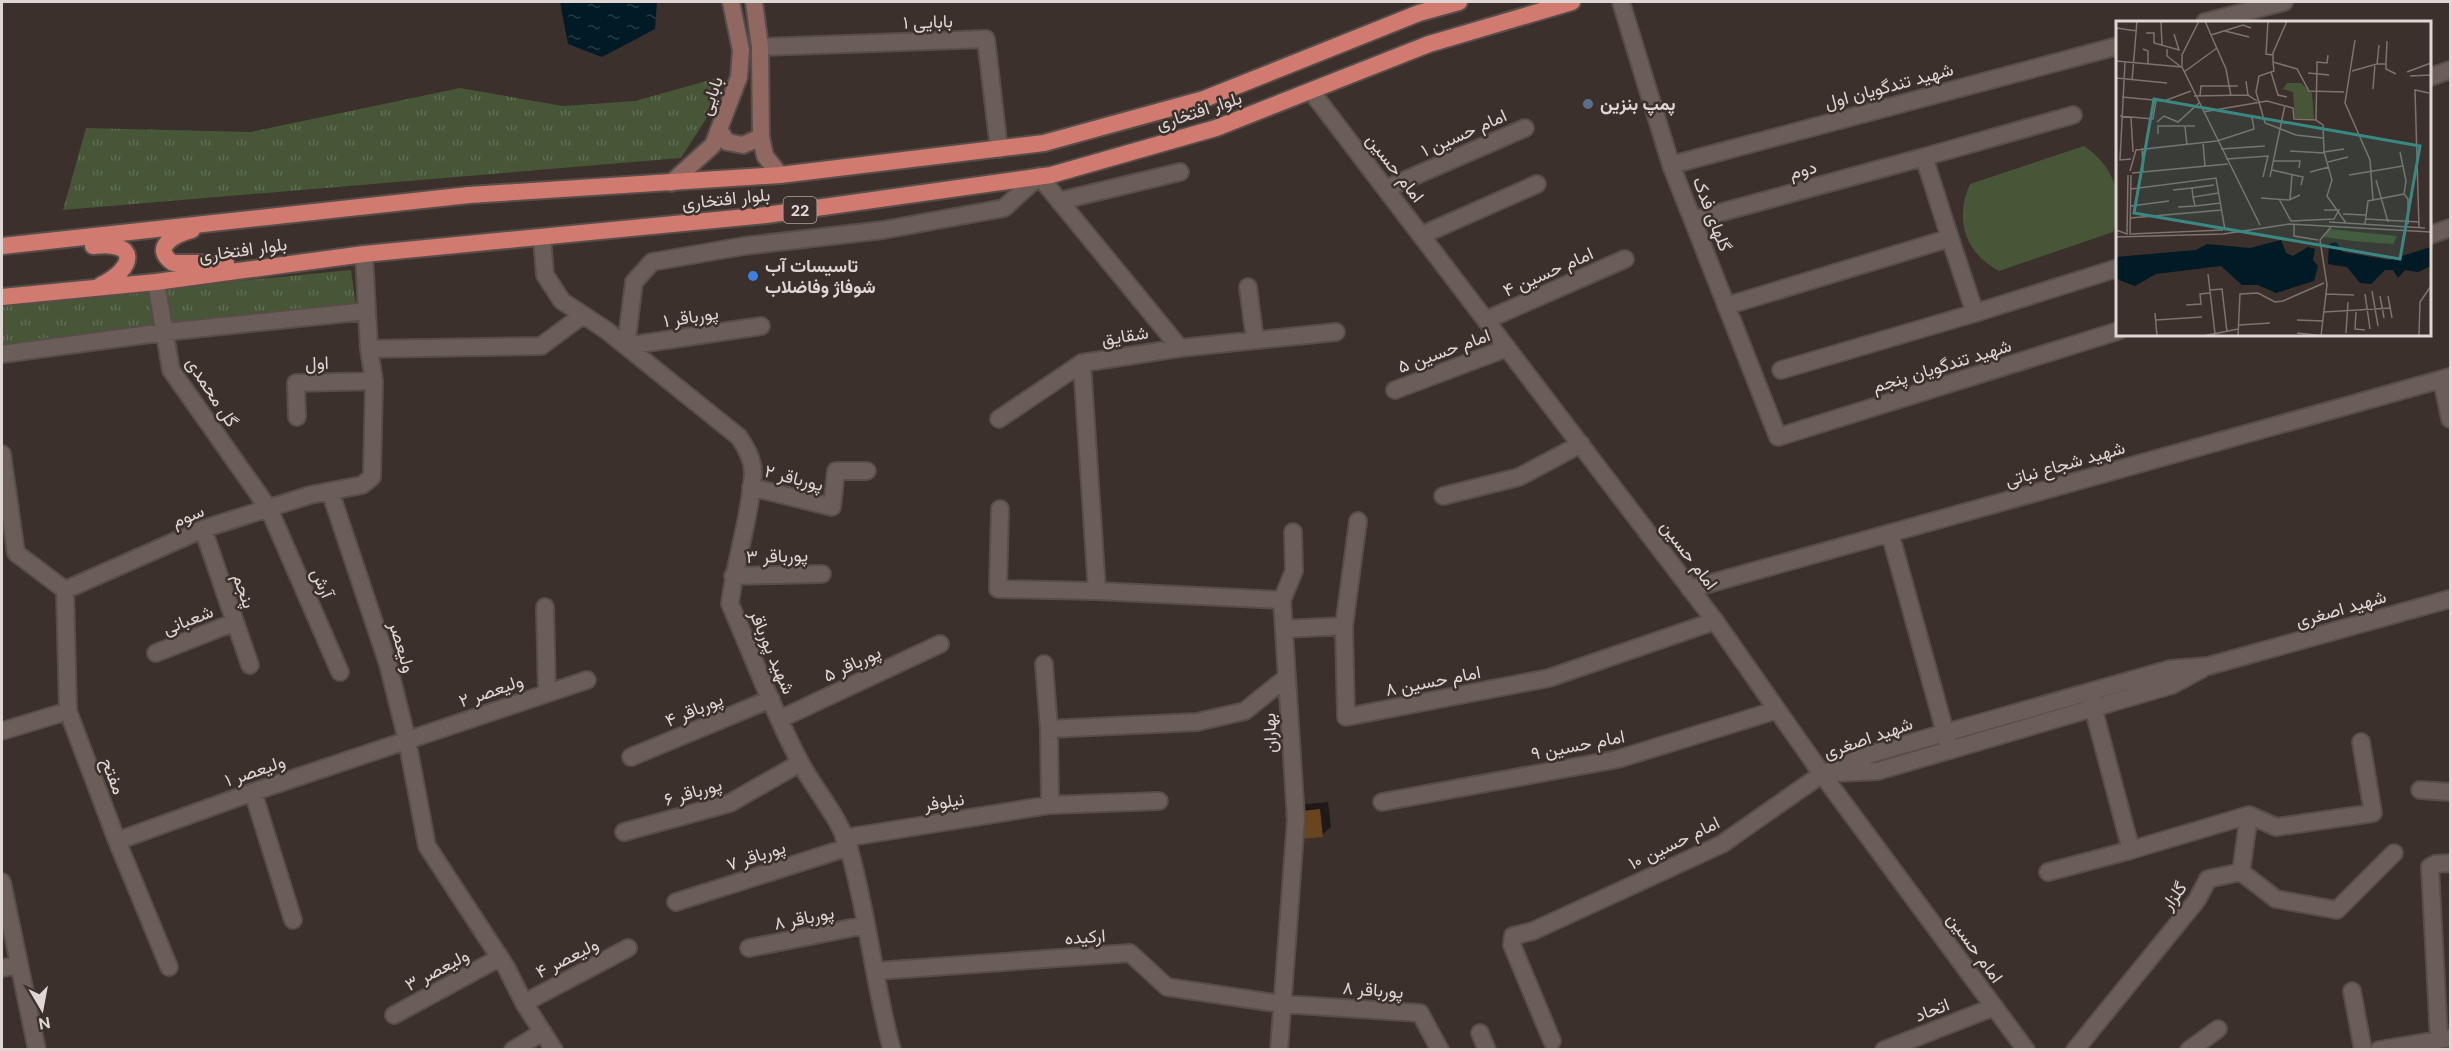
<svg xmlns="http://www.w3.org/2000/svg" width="2452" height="1051" font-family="'DM Sans',Vazirmatn,sans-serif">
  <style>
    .grass { fill: url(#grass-tufts) }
    .pitch { fill: #465637 }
    .water { fill: url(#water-ripples) }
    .shadow { fill: #0007 }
    .building { fill: #69451f }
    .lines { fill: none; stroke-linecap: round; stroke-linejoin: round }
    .minor-casing { stroke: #574d49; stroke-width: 20 }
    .tertiary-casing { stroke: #574d49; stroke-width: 20 }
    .secondary-casing { stroke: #574d49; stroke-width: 20 }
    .trunk-casing { stroke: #574d49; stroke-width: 20 }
    .minor { stroke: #6b5e59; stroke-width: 16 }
    .tertiary { stroke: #6b5e59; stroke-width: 16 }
    .secondary { stroke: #916861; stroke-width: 16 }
    .trunk { stroke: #d07a70; stroke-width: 16 }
    .service-dot { fill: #5c6f8a; stroke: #3b302b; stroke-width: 2 }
    .shop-dot { fill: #3f7fe0; stroke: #3b302b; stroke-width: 2 }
    .labels { text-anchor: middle; stroke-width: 5; stroke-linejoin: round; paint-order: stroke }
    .shield { fill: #3b302b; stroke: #aea5a1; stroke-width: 1.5 }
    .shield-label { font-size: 16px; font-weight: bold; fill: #dfd7d4 }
    .street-label { font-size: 18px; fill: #dfd7d4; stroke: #3b302b }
    .poi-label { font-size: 18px; font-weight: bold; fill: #dfd7d4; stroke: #3b302b; text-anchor: start }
    .inset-road { fill: none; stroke: #7d736f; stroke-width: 1.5 }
    .view { fill: #398982; fill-opacity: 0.15; stroke: #398982; stroke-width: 3 }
    .inset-edge { fill: none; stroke: #dfd7d4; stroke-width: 3 }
  </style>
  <defs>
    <pattern id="grass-tufts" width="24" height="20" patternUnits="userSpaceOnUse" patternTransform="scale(1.5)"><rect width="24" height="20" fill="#465637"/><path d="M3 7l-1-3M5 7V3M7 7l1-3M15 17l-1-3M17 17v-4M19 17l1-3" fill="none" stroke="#606e53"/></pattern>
    <pattern id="water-ripples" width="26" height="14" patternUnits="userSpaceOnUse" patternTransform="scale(1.5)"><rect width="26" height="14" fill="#001a26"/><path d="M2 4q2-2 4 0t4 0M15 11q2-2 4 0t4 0" fill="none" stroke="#253b45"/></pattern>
  </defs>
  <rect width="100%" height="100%" fill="#3b302b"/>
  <!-- grass -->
  <path class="grass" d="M717,78L706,119L681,158L63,210L86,128L251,132L460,88L563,106L635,101Z
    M351,270L356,306L2,352V304Z"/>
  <!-- pitch -->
  <path class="pitch" d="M2084,146C2114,166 2125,198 2113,232L1999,271C1965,253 1954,219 1970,184Z"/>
  <!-- water -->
  <path class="water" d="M560,2H657L655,29L602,57L568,44Z"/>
  <!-- shadow -->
  <path class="shadow" d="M1328,802L1331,827L1322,835L1286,814L1295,805Z"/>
  <!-- building -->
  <path class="building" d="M1320,809L1323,837L1288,840L1285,813Z"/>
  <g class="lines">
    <!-- minor casing -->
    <g class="minor-casing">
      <path id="minor" d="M1621,2L1671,165L1778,437L2118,331
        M2205,22L2284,2
        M760,47L986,39L999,149
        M2430,77L2450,70
        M1671,165L2118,46
        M1387,188L1525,128
        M1059,201L1180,172
        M1693,220L1924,157
        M1422,235L1537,184
        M2430,235L2450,228
        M542,237L545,275L562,301L606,330L739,437C746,448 752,458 753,471C753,480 751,490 750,499C745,535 734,568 730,604C753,656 773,712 800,762C816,792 839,816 849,849C868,915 874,984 892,1050
        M156,282L171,370L269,509L340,672
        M1248,287L1255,340
        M1726,306L1950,238L1924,157L2073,115
        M1975,313L2118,268
        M1486,320L1625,259
        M761,326L626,346L634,282L652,262L744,246L883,230L1004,208L1039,176L1180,348
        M369,349L541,346L583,315
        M2,354L165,332L367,311
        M1082,363L1097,591
        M1781,370L1975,313L1950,238
        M2442,380L2450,419
        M1395,390L1507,348
        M297,417L296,383L374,381
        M999,419L1082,363L1180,348L1336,332
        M2,454L16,553L65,590
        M751,487L832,507L836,471H867
        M330,491L388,664L407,740L427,846L506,967L524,1003L554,1050
        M1443,496L1519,477L1581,444
        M1000,509L998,589L1097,591L1282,600
        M1358,521L1344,626L1346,717L1549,678L1715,621
        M203,529L250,665
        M1890,533L1950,750
        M733,576L822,574
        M1690,589L2450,377
        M65,590L203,529L310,495L362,485L372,477L374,381L369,349L364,254
        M65,590L68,711L117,841L169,967
        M545,607L547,693
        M1284,629L1344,626
        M156,653L235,622
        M1044,664L1049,729L1197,722L1245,711L1287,677
        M2090,696L2131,850
        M780,719L940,644
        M1049,729L1050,805
        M2,731L68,711
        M631,757L771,699
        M2420,790L2450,792
        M253,792L293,920
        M1382,802L1618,759L1777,710
        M624,832L730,803L800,763
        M844,838L1050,805L1159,801
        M117,841L253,792L587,680
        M2048,872L2131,850L2249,815L2276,827L2373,813L2361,742
        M2241,872L2249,815
        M2,882L37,1050
        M676,902L849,847
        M749,948L866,925
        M2,968L19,965
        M876,971L1130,953L1167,987L1282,1004L1420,1013L1440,1050
        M2352,991L2363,1050
        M524,1003L628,948
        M394,1015L499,958
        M1480,1033L1487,1050
        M2439,1039L2430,867L2435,864L2450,863
        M1552,1041L1512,945L1513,936L1533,931L1722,844L1822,774
        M513,1050L543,1032
        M1279,1050L1296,819L1282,600L1294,571L1293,532
        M1884,1050L1994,1007
        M2075,1050L2197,900L2208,879L2241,872L2276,899L2337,910L2394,853
        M2189,1050L2218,1029
        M2379,1050L2450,1038"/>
    </g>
    <!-- tertiary casing -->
    <g class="tertiary-casing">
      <path id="tertiary" d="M1311,91L1715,621L1822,774L2026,1050
        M1836,773L1878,771L2172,685L2202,669
        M1822,774L1871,754L2170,669L2208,666L2450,599"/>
    </g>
    <!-- secondary casing -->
    <g class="secondary-casing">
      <path id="secondary" d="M754,2L760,47L761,137L765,156L780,175
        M720,131L727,142L743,145L761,137
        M671,183L713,145L739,77L741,50L731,2"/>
    </g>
    <!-- trunk casing -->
    <g class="trunk-casing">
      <path id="trunk" d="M192,230C176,234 150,247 173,263H226
        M2,246L469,195L780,175L1044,143L1204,99L1419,13L1459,2
        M93,246C139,240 136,268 101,285
        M2,297L156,282L364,254L766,215L1051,175L1216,128L1429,44L1572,2"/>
    </g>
    <!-- minor -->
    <use href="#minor" class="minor"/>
    <!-- tertiary -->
    <use href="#tertiary" class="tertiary"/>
    <!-- secondary -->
    <use href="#secondary" class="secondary"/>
    <!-- trunk -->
    <use href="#trunk" class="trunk"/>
  </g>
  <!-- markers -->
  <circle class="service-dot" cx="1588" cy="104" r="6"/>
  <circle class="shop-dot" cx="753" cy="276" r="6"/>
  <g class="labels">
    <!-- shield labels -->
    <rect class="shield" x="783.5" y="197" width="33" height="26" rx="4.5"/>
    <g class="shield-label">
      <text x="800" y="216">22</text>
    </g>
    <!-- street labels -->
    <g class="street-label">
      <text transform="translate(928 22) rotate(-2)" y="6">بابایی ۱</text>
      <text transform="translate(1889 86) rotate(-15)" y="6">شهید تندگویان اول</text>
      <text transform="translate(711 96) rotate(-71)" y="6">بابایی</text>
      <text transform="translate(1199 111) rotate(-18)" y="6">بلوار افتخاری</text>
      <text transform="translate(1464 133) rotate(-24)" y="6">امام حسین ۱</text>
      <text transform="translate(1395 168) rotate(52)" y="6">امام حسین</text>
      <text transform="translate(1803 170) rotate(-15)" y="6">دوم</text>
      <text transform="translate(726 199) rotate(-6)" y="6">بلوار افتخاری</text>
      <text transform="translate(1712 214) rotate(69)" y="6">گلهای فدک</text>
      <text transform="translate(243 250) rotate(-8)" y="6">بلوار افتخاری</text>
      <text transform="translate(1548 272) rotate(-24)" y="6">امام حسین ۴</text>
      <text transform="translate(691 317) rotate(-9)" y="6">پورباقر ۱</text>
      <text transform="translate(1125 336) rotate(-9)" y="6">شقایق</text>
      <text transform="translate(1444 351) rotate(-20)" y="6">امام حسین ۵</text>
      <text transform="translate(317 363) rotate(-2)" y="6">اول</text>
      <text transform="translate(1942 366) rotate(-17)" y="6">شهید تندگویان پنجم</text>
      <text transform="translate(212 392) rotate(57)" y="6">گل محمدی</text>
      <text transform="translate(2065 464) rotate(-16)" y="6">شهید شجاع نباتی</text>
      <text transform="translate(794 478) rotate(14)" y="6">پورباقر ۲</text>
      <text transform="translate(188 516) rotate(-22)" y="6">سوم</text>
      <text transform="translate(1689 555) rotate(53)" y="6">امام حسین</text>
      <text transform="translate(777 556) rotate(-2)" y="6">پورباقر ۳</text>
      <text transform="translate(322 583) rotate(66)" y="6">آرش</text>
      <text transform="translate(244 591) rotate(71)" y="6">پنجم</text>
      <text transform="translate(2341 609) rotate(-16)" y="6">شهید اصغری</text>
      <text transform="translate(188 620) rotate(-21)" y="6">شعبانی</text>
      <text transform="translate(402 647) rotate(73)" y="6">ولیعصر</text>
      <text transform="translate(772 652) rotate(67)" y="6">شهید پورباقر</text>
      <text transform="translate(852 664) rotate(-25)" y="6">پورباقر ۵</text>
      <text transform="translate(1433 681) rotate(-11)" y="6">امام حسین ۸</text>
      <text transform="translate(491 691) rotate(-19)" y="6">ولیعصر ۲</text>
      <text transform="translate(694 710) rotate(-23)" y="6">پورباقر ۴</text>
      <text transform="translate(1270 733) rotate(-93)" y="6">بهاران</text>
      <text transform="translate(1868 738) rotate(-19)" y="6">شهید اصغری</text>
      <text transform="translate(1578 745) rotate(-11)" y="6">امام حسین ۹</text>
      <text transform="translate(255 771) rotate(-19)" y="6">ولیعصر ۱</text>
      <text transform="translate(113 776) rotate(69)" y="6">مفتح</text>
      <text transform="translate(693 792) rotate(-16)" y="6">پورباقر ۶</text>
      <text transform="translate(944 802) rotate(-9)" y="6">نیلوفر</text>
      <text transform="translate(1674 843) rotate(-26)" y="6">امام حسین ۱۰</text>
      <text transform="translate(756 856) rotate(-18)" y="6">پورباقر ۷</text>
      <text transform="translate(2174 896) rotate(-54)" y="6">گلزار</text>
      <text transform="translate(804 918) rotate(-11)" y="6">پورباقر ۸</text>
      <text transform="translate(1085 937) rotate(-4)" y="6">ارکیده</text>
      <text transform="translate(1975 948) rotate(54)" y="6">امام حسین</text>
      <text transform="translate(567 958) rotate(-27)" y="6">ولیعصر ۴</text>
      <text transform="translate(437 970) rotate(-28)" y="6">ولیعصر ۳</text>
      <text transform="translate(1373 990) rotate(4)" y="6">پورباقر ۸</text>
      <text transform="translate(1932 1010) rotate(-21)" y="6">اتحاد</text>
    </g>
    <!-- poi labels -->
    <g class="poi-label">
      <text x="1600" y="110">پمپ بنزین</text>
      <text x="765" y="272">تاسیسات آب<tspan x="765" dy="21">شوفاژ وفاضلاب</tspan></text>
    </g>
  </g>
  <!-- overview -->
  <g transform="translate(2116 21)">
    <rect width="315" height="315" fill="#3b302b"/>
    <path d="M171,62H185L196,72L198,98L179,97L177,71L167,68ZM213,208L281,215L277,223L236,220L208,216Z" fill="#465637"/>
    <path d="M165,219L170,232L177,235L192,226L199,228L197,239L202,245L198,260L160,272L142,264H126L105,245L40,253L19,265L0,258V236L80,229L91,223L134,227ZM220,221L227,231L273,239L315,226V245L302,251L289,249L282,257L277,249H269L255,263L244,262L231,246L212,243L213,223Z" fill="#001a26"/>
    <path class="inset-road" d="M45,0L46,25M83,0L66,34V46L144,204M89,0L95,14L127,4L135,7M152,0L150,33L157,34M171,0L157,32V41L181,48L193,70L228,71M0,7L21,10M109,10L133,16M30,12H38V22L63,29L58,13M95,14L110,48L115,75M239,19L229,82L254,139L257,179M27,28L32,30V43M51,28V35L65,46M212,34L211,42L201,41L200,99L207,104L208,131L216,159L211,175L230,202M0,40L66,46M9,41L4,139L15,138M157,41L158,50L143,55L140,71L149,102L180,114L207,117M261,43L263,24M270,43L271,20M236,50L261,43H270V48L280,53M68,51L101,27M155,51L162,74L171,76M291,51L315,42M192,52L213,54M294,55L315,54M0,57L51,62M16,60L21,0M130,60L132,74L141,80M257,68L259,43M78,75L132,74M84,75L85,65H122M6,76L48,80L75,70M87,91L151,80L177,87L178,98L200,99M4,95L37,98L40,80M15,96L17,131M41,101L48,95L62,101L83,82M69,106L71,124M42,113V105H79M87,121L89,145M26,127L27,151M105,128L149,125M174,130L208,132M208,131L228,128M284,131L290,160L288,173M110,138L152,135L147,156M158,140H184L183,147M212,141L232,136M156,149L187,156L185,164M14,150L20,129L101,120L138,108L136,96M194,151L213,146M16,152L112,143M15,154L14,213L107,209M233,154L287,145M154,156L169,84M260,159L272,201M15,168L100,157L109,209M57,169L76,167M288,173L292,178V203M77,176L76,167L98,164M145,177L173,179L184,174M163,178L175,200L218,198L223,189H208M174,178L176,154M15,185L53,180M79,185L105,182M62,186L79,185L77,176L103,172M227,193L250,194M14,197L106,189M250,198L303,201M213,201L309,207M178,203V215L202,219M249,203L252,180L288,173M303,206L299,69L313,72M0,209L11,213L12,154M0,216L107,213L173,203L315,211M92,253L99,313M94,269L106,268L111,311M256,270L262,305M210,273L238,274M249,273L254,308M264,275L268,297M272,275L276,297M70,284L85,283L84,273L94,272M208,291L275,287M240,291L239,308L249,309M39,292L41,315M40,299L86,296M181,299L207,300M123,304L154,302M181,312L209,315M230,312L232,281M87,315L122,308M122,315L124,273L142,272L159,281L167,280L208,262M205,315L211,264L204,219L215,206M303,315L304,281L315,265"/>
    <path class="view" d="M38,78L304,125L284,238L18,192Z"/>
    <rect width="315" height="315" class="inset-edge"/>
  </g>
  <!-- border -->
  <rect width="2452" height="1051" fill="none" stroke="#dfd7d4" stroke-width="6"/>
  <!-- north arrow -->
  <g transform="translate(42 1009) rotate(170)" stroke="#3b302b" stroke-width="4.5" paint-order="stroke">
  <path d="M0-4.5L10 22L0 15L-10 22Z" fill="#dfd7d4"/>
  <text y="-9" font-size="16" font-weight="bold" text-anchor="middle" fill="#dfd7d4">N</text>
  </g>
</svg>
